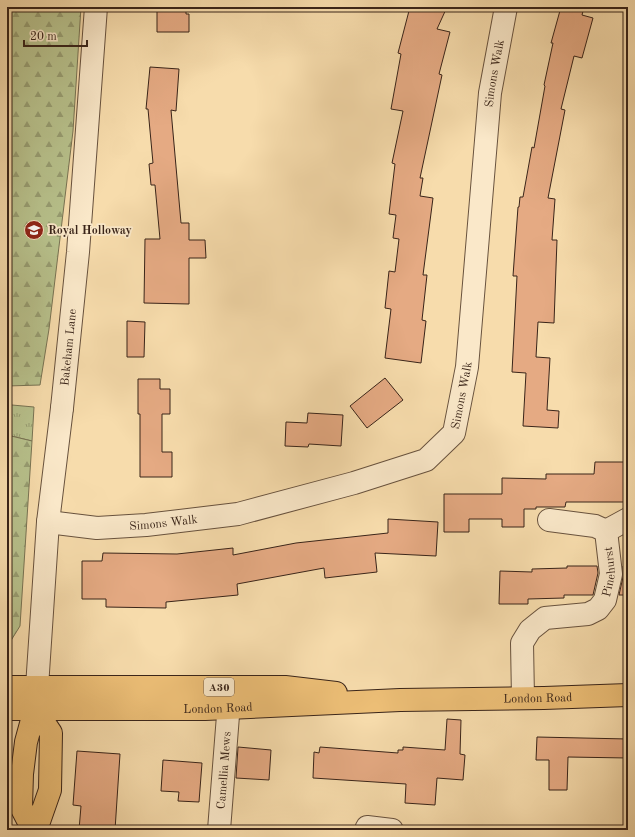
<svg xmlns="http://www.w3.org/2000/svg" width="635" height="837" font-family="'Old Standard TT',serif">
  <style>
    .grass { fill: url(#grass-tufts); stroke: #787353 }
    .forest { fill: url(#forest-firs); stroke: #787353 }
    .building { fill: #e5aa83; stroke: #392419 }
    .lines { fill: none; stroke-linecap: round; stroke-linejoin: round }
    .minor-casing { stroke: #68523e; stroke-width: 24 }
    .tertiary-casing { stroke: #68523e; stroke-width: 24 }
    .primary-casing { stroke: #392419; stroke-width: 24 }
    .minor { stroke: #fae8c9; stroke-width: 22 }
    .tertiary { stroke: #fae8c9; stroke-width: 22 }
    .primary { stroke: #ecbe76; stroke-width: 22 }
    .labels { text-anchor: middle; stroke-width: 3.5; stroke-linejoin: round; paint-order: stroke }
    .shield { fill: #fae8c9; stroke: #735f4e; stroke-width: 1 }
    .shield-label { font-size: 11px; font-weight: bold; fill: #392419 }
    .street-label { font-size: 12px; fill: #392419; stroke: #fae8c9 }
    .poi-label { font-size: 12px; font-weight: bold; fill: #392419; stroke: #fae8c9; text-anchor: start }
  </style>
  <defs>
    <pattern id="grass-tufts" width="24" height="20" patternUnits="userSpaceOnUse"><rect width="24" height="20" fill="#b8c28d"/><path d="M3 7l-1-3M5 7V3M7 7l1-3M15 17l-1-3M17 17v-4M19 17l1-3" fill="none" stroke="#979d72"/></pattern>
    <pattern id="forest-firs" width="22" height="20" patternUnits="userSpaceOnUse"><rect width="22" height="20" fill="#b8c28d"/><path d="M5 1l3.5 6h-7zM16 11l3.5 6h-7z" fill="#979d72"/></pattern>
  </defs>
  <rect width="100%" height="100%" fill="#f7dcac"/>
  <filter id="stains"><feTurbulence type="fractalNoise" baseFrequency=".005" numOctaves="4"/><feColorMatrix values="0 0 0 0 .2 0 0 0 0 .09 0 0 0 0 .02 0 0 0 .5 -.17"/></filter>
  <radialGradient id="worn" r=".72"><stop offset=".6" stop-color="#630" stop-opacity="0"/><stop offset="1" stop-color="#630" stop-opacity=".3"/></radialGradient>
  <!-- grass -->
  <path class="grass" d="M12,405L34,407L32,441L7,435V406Z"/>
  <!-- forest -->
  <path class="forest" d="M7,7H81L73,131L49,329L40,385L7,386Z
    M7,435L32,441L20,626L7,647Z
    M7,760L8,769L9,830H7Z"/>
  <!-- building -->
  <path class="building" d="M157,7H186V14H189V32H157Z
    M410,7H447L437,29L450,32L439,74L442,75L420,178H423L420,196L433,198L423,275H427L422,320L426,321L421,363L385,358L391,309L385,308L389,271L395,272L399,239L393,238L396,215L389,214L395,164L392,163L403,111L391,109L401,54L398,53Z
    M561,7H584L582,15L593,18L582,58L574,56L561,109L565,110L548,198L555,199L552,240H557L554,323L538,322L536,357L550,358L547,410L559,411L558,428L523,426L526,373L512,372L517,276H513L518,207H519L520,197H523L532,147L534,148L545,86L544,85L553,43H551Z
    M150,67L179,69L176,111L171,110L181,223H189V240H205L206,258H189V304L144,303L145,239H160L155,185H151L149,164L153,163L148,109H146Z
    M127,321L145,322L144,357H127Z
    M385,378L403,400L367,428L350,406Z
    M138,379H160V389H170V414H162V452H172V477H140V414H138Z
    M308,413L343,415L341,446L309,444L308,447L285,446L286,422L307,423Z
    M595,462H628V502H566L565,507H536V509H524V527H502V519H469V532H444V494H502V478L546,479V474H594Z
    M388,519L438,522L436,556L375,553L377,572L325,578L324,568L237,584L238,595L166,602V608L106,607V599H82V561H102L103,553L177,554L233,548V555L296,543L388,533Z
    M567,566H597L598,573L593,595H564V598L528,599V604H499L500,571L532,572V569L567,568Z
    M623,566H628V595H619L623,577Z
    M447,719L461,720L460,754L465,755L463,780L437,778L435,805L405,803L406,784L313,778L314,752L319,753L320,747L398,753V750H403V747L445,750Z
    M537,737L628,739V758L568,757L567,790H549V760H536Z
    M238,747L271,750L269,780L236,778Z
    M77,751L120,754L115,830H79L81,806L73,805Z
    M163,760L202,763L199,802L178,801L179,792L161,791Z"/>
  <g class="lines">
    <!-- minor casing -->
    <g class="minor-casing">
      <g id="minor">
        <path id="s1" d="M62,408L78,252L96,7"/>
        <path id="s2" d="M48,522L97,528L146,525L238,514L354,483L426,460L454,433L467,367L490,93L506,7"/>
        <path d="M606,531L628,519"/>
        <path id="s3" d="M523,698L522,643L530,630L545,618L588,614L598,609L605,600L611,574L606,531L595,526L549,520"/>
        <path id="s4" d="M219,830L230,690"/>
        <path d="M366,830L367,827L392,830"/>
      </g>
    </g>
    <!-- tertiary casing -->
    <g class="tertiary-casing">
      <path id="tertiary" d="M37,687L48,522L62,408"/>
    </g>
    <!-- primary casing -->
    <g class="primary-casing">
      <g id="primary">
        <path d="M7,687H285L336,693"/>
        <path id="s5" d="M7,709H205L400,700L544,698L628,695"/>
        <path d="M35,709L51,733L50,790L36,830"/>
        <path d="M33,830L21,807L22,774L26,742L35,709L36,696"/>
      </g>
    </g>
    <!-- minor -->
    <use href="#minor" class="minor"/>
    <!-- tertiary -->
    <use href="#tertiary" class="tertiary"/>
    <!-- primary -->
    <use href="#primary" class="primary"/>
  </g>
  <!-- icons -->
  <defs>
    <g id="university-disc" transform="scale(1)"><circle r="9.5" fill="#8f2418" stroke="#fae8c9"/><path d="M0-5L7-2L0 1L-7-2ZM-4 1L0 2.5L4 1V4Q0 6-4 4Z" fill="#fff"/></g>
  </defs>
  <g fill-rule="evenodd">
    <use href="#university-disc" x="34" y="230"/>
  </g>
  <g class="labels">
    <!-- shield labels -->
    <rect class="shield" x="204" y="678" width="30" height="18" rx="3"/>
    <g class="shield-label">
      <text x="219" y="691">A30</text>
    </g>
    <!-- street labels -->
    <g class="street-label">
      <text dy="4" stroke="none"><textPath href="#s2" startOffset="788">Simons Walk</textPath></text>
      <text dy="4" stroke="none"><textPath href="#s1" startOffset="61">Bakeham Lane</textPath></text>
      <text dy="4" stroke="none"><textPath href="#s2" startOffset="464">Simons Walk</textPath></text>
      <text dy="4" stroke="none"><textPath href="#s2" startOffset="116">Simons Walk</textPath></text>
      <text dy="4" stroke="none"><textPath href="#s3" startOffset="184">Pinehurst</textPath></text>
      <text dy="4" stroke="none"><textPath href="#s5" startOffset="531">London Road</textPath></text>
      <text dy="4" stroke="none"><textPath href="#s5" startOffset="211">London Road</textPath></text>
      <text dy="4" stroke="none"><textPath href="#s4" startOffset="60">Camellia Mews</textPath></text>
    </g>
    <!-- poi labels -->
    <g class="poi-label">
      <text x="48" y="234">Royal Holloway</text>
    </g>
  </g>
  <!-- margin -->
  <rect width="635" height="837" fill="none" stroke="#f7dcac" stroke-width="24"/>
  <rect x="8" y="8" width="619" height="821" fill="none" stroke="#392419" stroke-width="2"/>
  <rect x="12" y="12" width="611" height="813" fill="none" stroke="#392419"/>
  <!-- scale -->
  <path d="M24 40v6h63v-6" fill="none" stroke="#392419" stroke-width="2"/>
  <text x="30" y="40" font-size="12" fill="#392419" stroke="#fae8c9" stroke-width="3" paint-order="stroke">20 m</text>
  <rect width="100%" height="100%" filter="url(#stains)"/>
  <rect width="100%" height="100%" fill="url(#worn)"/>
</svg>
